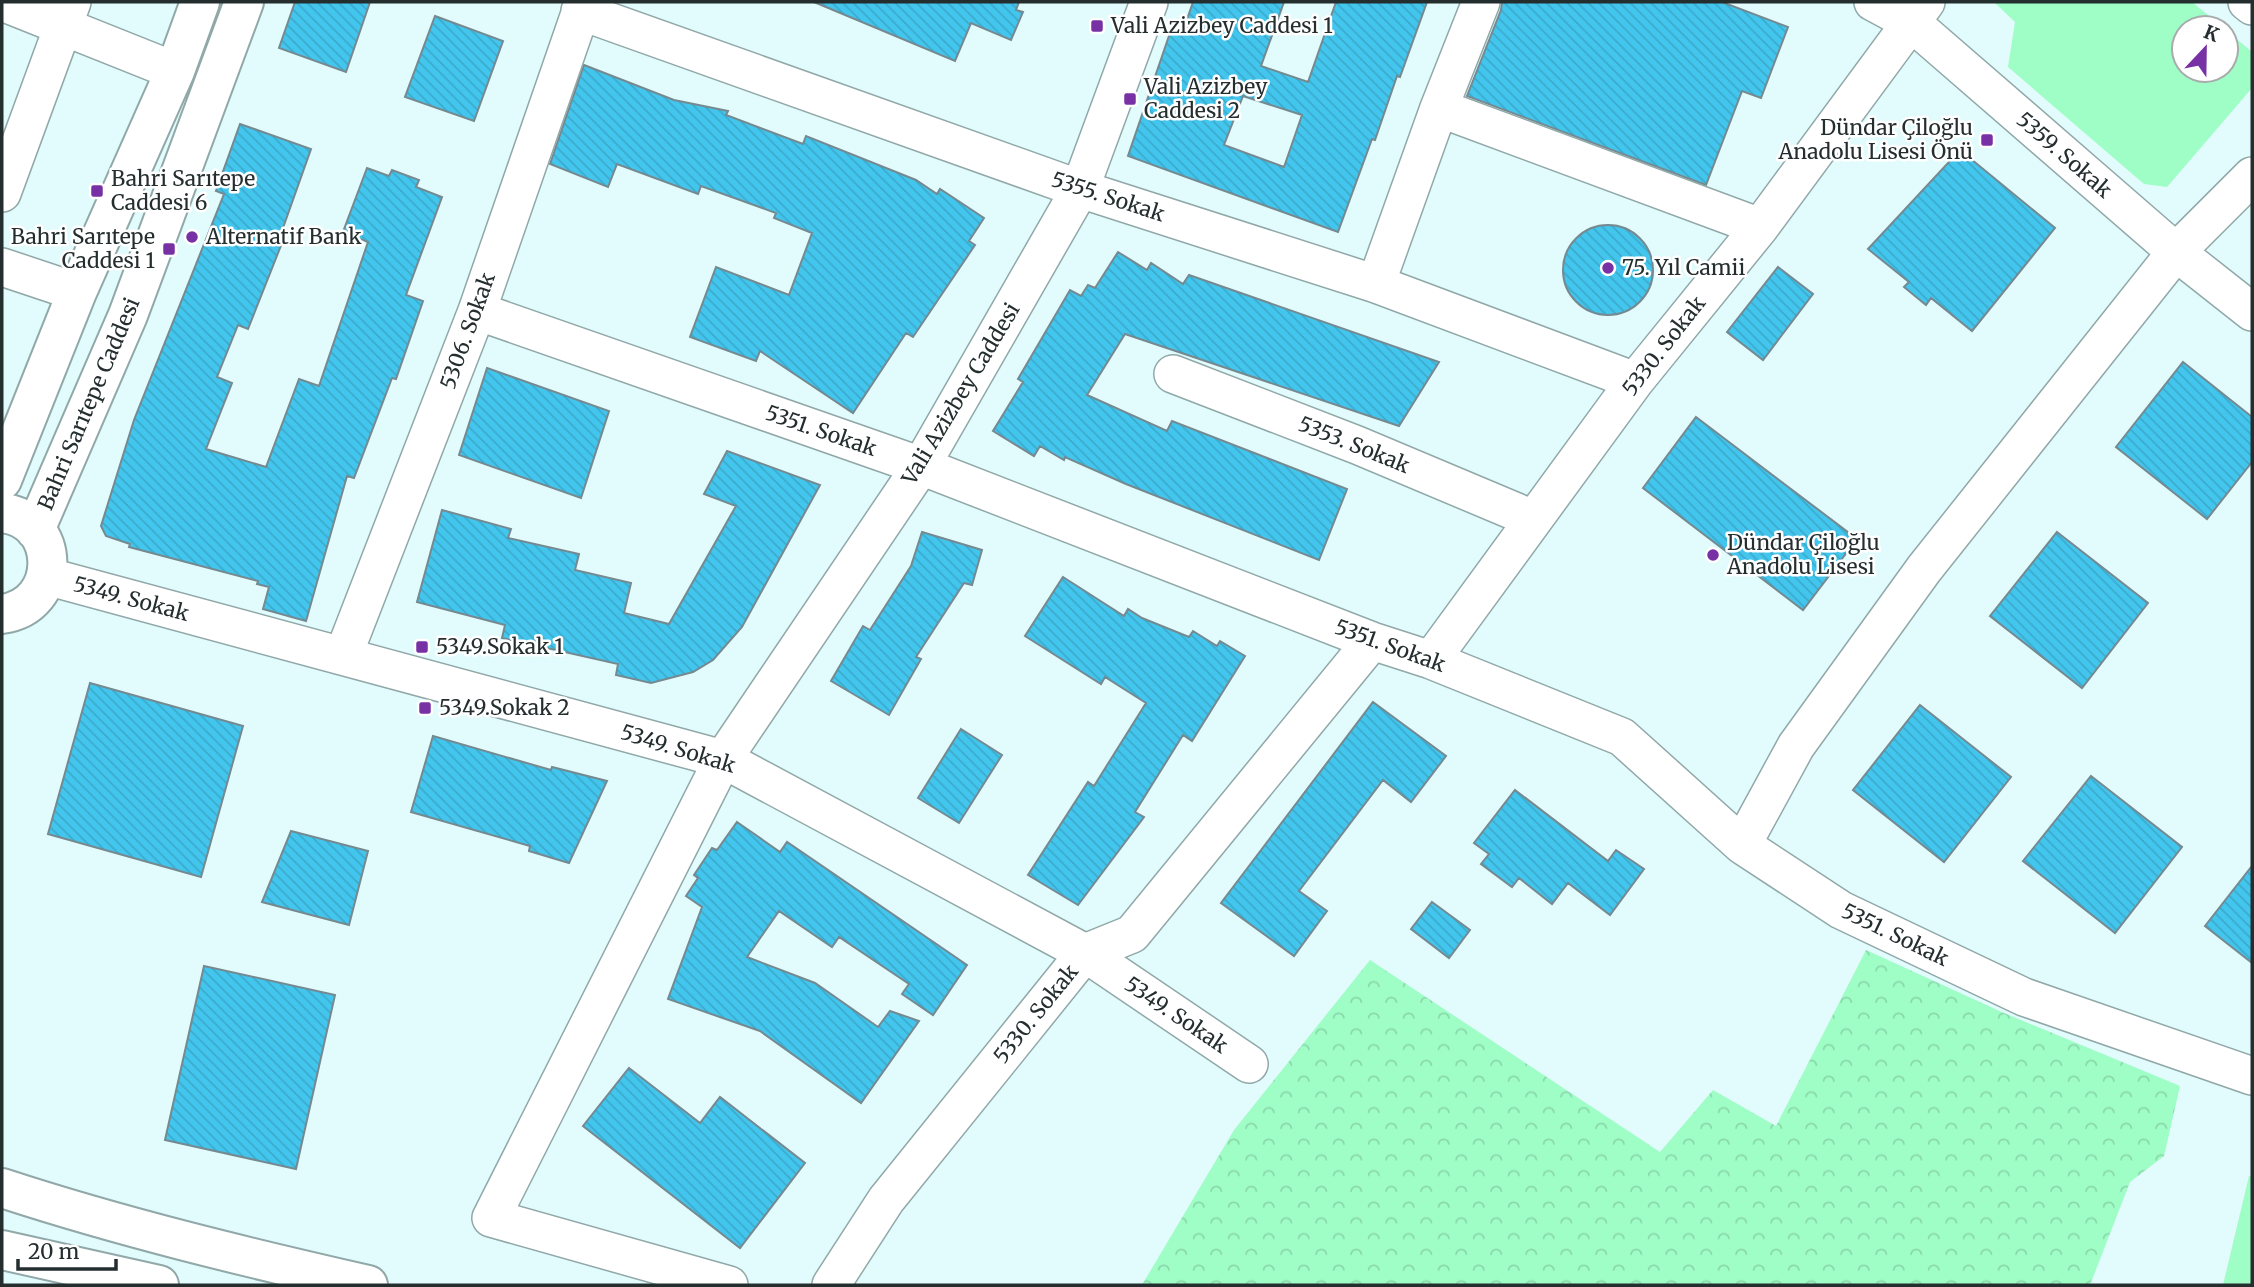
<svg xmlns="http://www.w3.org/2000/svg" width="2254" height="1287" font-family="Merriweather,serif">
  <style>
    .green { fill: #9ffdc6 }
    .forest { fill: url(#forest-crowns) }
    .building { fill: url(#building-back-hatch); stroke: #758990; stroke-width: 2; fill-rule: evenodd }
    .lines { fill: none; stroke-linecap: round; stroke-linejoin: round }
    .minor-casing { stroke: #91a8a9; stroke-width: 40 }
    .major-casing { stroke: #91a8a9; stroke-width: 42 }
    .highway-casing { stroke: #91a8a9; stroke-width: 42 }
    .minor { stroke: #fff; stroke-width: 37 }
    .major { stroke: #fff; stroke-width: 38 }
    .highway { stroke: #fff; stroke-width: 38 }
    .poi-dot { fill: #7831a4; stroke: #fff; stroke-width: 2.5 }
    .labels { text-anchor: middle; stroke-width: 5; stroke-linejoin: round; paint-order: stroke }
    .poi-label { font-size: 21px; fill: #252e2f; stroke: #fff; text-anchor: start }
    .street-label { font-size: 21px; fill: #252e2f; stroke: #fff }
  </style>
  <defs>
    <pattern id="forest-crowns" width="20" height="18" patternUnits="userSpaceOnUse" patternTransform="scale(1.75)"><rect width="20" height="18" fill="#9ffdc6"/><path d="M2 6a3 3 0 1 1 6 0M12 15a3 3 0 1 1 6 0" fill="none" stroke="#89d9aa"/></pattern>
    <pattern id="building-back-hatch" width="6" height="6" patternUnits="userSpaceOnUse" patternTransform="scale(1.75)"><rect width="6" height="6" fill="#43c6ee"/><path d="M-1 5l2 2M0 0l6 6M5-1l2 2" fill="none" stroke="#3baacc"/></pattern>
  </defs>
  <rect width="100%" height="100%" fill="#e2fbfc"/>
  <!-- green -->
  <path class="green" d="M1994,2H2192L2224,28H2184V70H2226V30L2252,52V88L2167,187L2144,184L2008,67L2015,22Z
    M2249,1176H2252V1285H2223Z"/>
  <!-- forest -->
  <path class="forest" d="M1866,950L2004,1013L2180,1086L2164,1156L2130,1182L2090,1285H1142L1234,1130L1370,960L1660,1152L1713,1090L1776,1126Z"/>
  <!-- building -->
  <path class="building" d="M295,2H370L346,72L279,48Z
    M814,2H1019L1016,10L1023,12L1011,40L971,23L955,61Z
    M1193,2H1284L1261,66L1308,82L1336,2H1427L1400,77L1397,76L1375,140L1372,139L1338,232L1128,156L1172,27L1183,31ZM1243,96L1302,115L1284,167L1224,145Z
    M1502,2H1722L1788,27L1761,98L1742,91L1706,185L1467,96L1501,10Z
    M435,16L503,41L474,121L405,97Z
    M584,65L674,100L728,111L726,115L803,144L806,136L916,180L937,194L940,189L984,218L969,241L975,245L913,337L906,333L853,413L760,351L756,361L690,337L716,267L789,295L812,233L774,218L776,213L701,186L698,194L617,164L608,187L550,164Z
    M240,124L311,149L278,242L282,243L248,329L238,325L217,377L232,383L206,449L266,467L299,379L319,386L368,242L343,232L367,168L389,176L392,170L419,180L416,187L442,197L406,295L423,301L396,379L392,378L354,478L347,476L306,621L263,609L269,587L257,584L258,581L129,547L130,544L106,536L101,526L134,420L224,194L216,191Z
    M1960,150L2055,228L1972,331L1931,298L1926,305L1904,287L1909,282L1868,249Z
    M1563 270a45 45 0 1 1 90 0a45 45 0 1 1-90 0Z
    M1118,252L1147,270L1151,263L1183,284L1189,275L1439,362L1399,426L1125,334L1087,395L1167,431L1172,421L1347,489L1319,560L1126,484L1065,457L1064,460L1040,446L1034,456L993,431L1023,382L1018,379L1070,290L1081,296L1088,285L1095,288Z
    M1778,267L1813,294L1763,360L1727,332Z
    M2183,362L2252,417V462L2207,519L2116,447Z
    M487,368L609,411L581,498L459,455Z
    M1696,417L1857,539L1803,610L1643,488Z
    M727,451L820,485L742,627L713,660L693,672L651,683L616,675L618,664L502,638L505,625L417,602L442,510L511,529L508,538L579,554L575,570L631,583L624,613L669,624L736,506L704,494Z
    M922,532L982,550L972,585L964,583L916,657L921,659L889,715L831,681L863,626L870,630L911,566Z
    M2057,532L2148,603L2082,688L1990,616Z
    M1063,577L1124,616L1128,609L1142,618L1189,637L1193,631L1217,646L1220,641L1245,656L1192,741L1183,735L1135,812L1144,817L1078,905L1028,875L1088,782L1094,786L1146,703L1105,677L1101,684L1025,636Z
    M90,683L243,726L201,877L48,834Z
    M1373,702L1446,756L1411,802L1383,780L1299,891L1327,911L1294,956L1221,903Z
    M1920,705L2011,777L1944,862L1853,790Z
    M961,729L1002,755L959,823L918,798Z
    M433,736L551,770L552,767L607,781L569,863L529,851L530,846L411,812Z
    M2091,776L2182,847L2115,933L2023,861Z
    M1515,790L1608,861L1616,850L1644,869L1610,915L1568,883L1552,904L1519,878L1512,887L1481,864L1489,854L1474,843Z
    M737,822L780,852L787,842L967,965L933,1015L902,994L909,984L839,937L832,947L779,911L747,957L815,983L878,1027L890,1011L919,1021L861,1103L760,1031L668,999L702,907L686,896L698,878L694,875L712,848L717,850Z
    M291,831L368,851L349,925L262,902Z
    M2252,866V963L2205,926Z
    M1432,902L1470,930L1449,958L1411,929Z
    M204,966L335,995L296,1169L165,1140Z
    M629,1068L700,1123L720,1097L805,1163L740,1248L583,1126Z"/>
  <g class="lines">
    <!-- minor casing -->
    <g class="minor-casing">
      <path id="minor" d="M2,2L175,71
        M1873,2L1912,23L2176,252L2252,312
        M2247,2L2252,6
        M580,11L1080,189L1376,284L1635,381
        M1439,108L1760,227
        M2,193L72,2
        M2,267L77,292
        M1376,284L1439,108L1481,2
        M477,311L921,466L1372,641L1431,660L1622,737L1742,845L1841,910L2024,997L2252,1076
        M1173,374L1357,445L1533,519
        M46,576L723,759L1085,953L1249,1064
        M343,656L477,311L584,2
        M1431,660L1635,381L1760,227L1926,2
        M1742,845L1796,746L1924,569L2176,252L2252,176
        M729,1285L491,1218L723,759L921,466L1080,189L1149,2
        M831,1285L886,1200L1085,953L1132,934L1372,641"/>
    </g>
    <!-- major casing -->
    <g class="major-casing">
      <path id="major" d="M2,480L77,292L175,71L200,2
        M2,513C62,519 63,606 2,614
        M35,530L128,315L244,2
        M2,1188C121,1227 245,1257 368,1285"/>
    </g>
    <!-- highway casing -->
    <g class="highway-casing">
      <path id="highway" d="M2,1250L159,1285"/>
    </g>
    <!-- minor -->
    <use href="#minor" class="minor"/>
    <!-- major -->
    <use href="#major" class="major"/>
    <!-- highway -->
    <use href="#highway" class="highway"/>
  </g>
  <!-- markers -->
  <g class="poi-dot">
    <rect x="1090" y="19" width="14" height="14" rx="3.5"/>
    <rect x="1123" y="92" width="14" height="14" rx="3.5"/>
    <rect x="1980" y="133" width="14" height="14" rx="3.5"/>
    <rect x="90" y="184" width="14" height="14" rx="3.5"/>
    <circle cx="192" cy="237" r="7"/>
    <rect x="162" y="242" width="14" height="14" rx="3.5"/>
    <circle cx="1608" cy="268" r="7"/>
    <circle cx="1713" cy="555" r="7"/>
    <rect x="415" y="640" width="14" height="14" rx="3.5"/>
    <rect x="418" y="701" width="14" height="14" rx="3.5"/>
  </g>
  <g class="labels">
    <!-- poi labels -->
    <g class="poi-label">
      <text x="1111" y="33">Vali Azizbey Caddesi 1</text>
      <text x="1144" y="94">Vali Azizbey<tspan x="1144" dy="24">Caddesi 2</tspan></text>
      <text x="1973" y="135" text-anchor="end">Dündar Çiloğlu<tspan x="1973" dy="24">Anadolu Lisesi Önü</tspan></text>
      <text x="111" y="186">Bahri Sarıtepe<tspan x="111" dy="24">Caddesi 6</tspan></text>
      <text x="155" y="244" text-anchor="end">Bahri Sarıtepe<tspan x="155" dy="24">Caddesi 1</tspan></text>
      <text x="206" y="244">Alternatif Bank</text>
      <text x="1622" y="275">75. Yıl Camii</text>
      <text x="1727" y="550">Dündar Çiloğlu<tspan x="1727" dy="24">Anadolu Lisesi</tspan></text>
      <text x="436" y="654">5349.Sokak 1</text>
      <text x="439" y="715">5349.Sokak 2</text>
    </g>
    <!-- street labels -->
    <g class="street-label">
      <text transform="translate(2064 155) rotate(41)" y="7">5359. Sokak</text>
      <text transform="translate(1108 197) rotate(18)" y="7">5355. Sokak</text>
      <text transform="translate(468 331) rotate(-70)" y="7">5306. Sokak</text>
      <text transform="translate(1664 346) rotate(-52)" y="7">5330. Sokak</text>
      <text transform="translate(961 394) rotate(-59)" y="7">Vali Azizbey Caddesi</text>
      <text transform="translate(89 404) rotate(-67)" y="7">Bahri Sarıtepe Caddesi</text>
      <text transform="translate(821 431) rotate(19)" y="7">5351. Sokak</text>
      <text transform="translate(1354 445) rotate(22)" y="7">5353. Sokak</text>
      <text transform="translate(131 599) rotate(15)" y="7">5349. Sokak</text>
      <text transform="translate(1390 646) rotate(20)" y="7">5351. Sokak</text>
      <text transform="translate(678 749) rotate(17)" y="7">5349. Sokak</text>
      <text transform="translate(1895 935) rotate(26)" y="7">5351. Sokak</text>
      <text transform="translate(1036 1014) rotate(-51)" y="7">5330. Sokak</text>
      <text transform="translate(1176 1015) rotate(34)" y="7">5349. Sokak</text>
    </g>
  </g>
  <!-- border -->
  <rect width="2254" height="1287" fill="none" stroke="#252e2f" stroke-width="7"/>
  <!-- north arrow -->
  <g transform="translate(2205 49) rotate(22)"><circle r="33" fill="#ffffff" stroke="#a8abac" stroke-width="2"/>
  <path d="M0-5L12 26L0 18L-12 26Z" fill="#7831a4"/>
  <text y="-10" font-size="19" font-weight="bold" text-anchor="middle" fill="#252e2f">K</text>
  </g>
  <!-- scale -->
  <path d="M18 1259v10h98v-10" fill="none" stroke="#252e2f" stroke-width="3.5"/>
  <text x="28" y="1259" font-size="21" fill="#252e2f" stroke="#ffffff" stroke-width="5" paint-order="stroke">20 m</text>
</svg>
